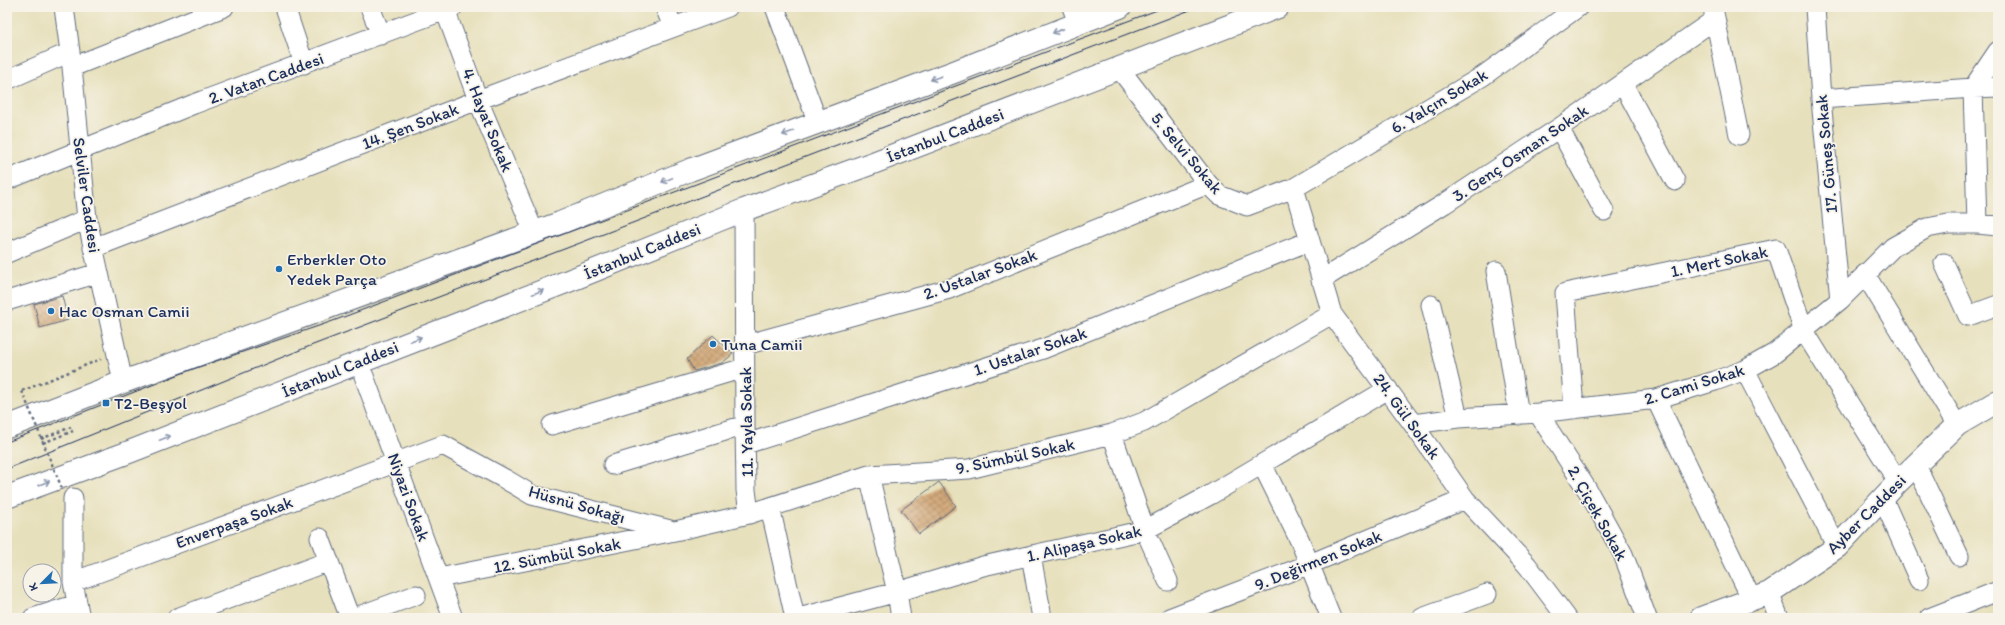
<svg xmlns="http://www.w3.org/2000/svg" width="2005" height="625" font-family="Itim,sans-serif">
  <style>
    .building { fill: url(#building-cross-hatch) }
    .lines { fill: none; stroke-linecap: round; stroke-linejoin: round }
    .minor-casing { stroke: #626d7f; stroke-width: 21 }
    .major-casing { stroke: #626d7f; stroke-width: 24 }
    .highway-casing { stroke: #626d7f; stroke-width: 24 }
    .path { stroke: #626d7f; stroke-width: 2.5; stroke-dasharray: 3 3; stroke-linecap: butt }
    .minor { stroke: #fff; stroke-width: 19 }
    .major { stroke: #fff; stroke-width: 22 }
    .highway { stroke: #fff; stroke-width: 22 }
    .tram { stroke: #1b2f5e; stroke-width: 1 }
    .path-bridge { stroke: #626d7f; stroke-width: 2.5; stroke-dasharray: 3 3; stroke-linecap: butt }
    .oneway { stroke: #8d97ae }
    .poi-dot { fill: #1f6fb2; stroke: #f7f3e8; stroke-width: 1.5 }
    .labels { text-anchor: middle; stroke-width: 3.5; stroke-linejoin: round; paint-order: stroke }
    .street-label { font-size: 17px; fill: #1b2f5e; stroke: #f7f3e8 }
    .poi-label { font-size: 17px; fill: #1b2f5e; stroke: #f7f3e8; text-anchor: start }
  </style>
  <defs>
    <pattern id="building-cross-hatch" width="8" height="8" patternUnits="userSpaceOnUse"><rect width="8" height="8" fill="#d1a778"/><path d="M0 0l8 8M0 8l8-8" fill="none" stroke="#a98866"/></pattern>
  </defs>
  <rect width="100%" height="100%" fill="#f7f3e8"/>
  <filter id="ink" filterUnits="userSpaceOnUse"><feTurbulence type="fractalNoise" baseFrequency=".025" numOctaves="2"/><feDisplacementMap in="SourceGraphic" scale="8" xChannelSelector="R" yChannelSelector="G"/><feConvolveMatrix kernelMatrix="1 2 1 2 8 2 1 2 1" color-interpolation-filters="sRGB"/></filter>
  <filter id="wash" filterUnits="userSpaceOnUse"><feTurbulence type="fractalNoise" baseFrequency=".012" numOctaves="4" result="noise"/><feDisplacementMap in="SourceGraphic" scale="16" xChannelSelector="R" yChannelSelector="G"/><feGaussianBlur stdDeviation="0.9" result="paint"/><feColorMatrix in="noise" values="0 0 0 0 0 0 0 0 0 0 0 0 0 0 0 0 0 1.4 0 .05"/><feComposite in="paint" operator="in"/></filter>
  <g filter="url(#wash)">
    <rect width="100%" height="100%" fill="#e7e0bc"/>
    <g id="blocks">
      <!-- building -->
      <path class="building" d="M62,296L68,320L40,328L34,304Z
        M713,335L733,354L722,363L694,371L687,359Z
        M939,482L956,506L919,534L901,510Z"/>
    </g>
  </g>
  <g filter="url(#ink)">
    <use href="#blocks" fill-opacity="0" stroke="#626d7f" stroke-width="1"/>
    <g class="lines">
      <!-- minor casing -->
      <g class="minor-casing">
        <path id="minor" d="M64,7L72,67L87,219L123,382
          M285,7L304,64
          M370,7L381,35
          M444,7L478,100L534,232
          M665,7L673,27
          M775,7L818,123
          M1072,7L1078,23
          M1815,7L1821,99L1840,300
          M1713,8L1739,135
          M72,67L224,7
          M1119,68L1208,184L1219,195L1247,206L1294,188L1483,76L1578,7
          M7,80L70,52
          M1623,84L1675,181
          M1821,99L1973,88L1998,51
          M1559,128L1604,211
          M7,180L194,104L453,7
          M1294,188L1332,314L1413,424L1465,499L1527,565L1567,618
          M744,210L745,425L746,490L749,514
          M1977,224L1973,88L1998,87
          M93,248L478,100L728,7
          M7,253L87,219
          M1944,263L1968,316L1998,305
          M1496,271L1519,415
          M1865,274L1957,425
          M1321,280L1444,204L1559,128L1714,20
          M7,301L98,273
          M1431,305L1458,418
          M745,345L949,289L1208,184
          M1745,370L1837,547
          M364,376L453,618
          M1656,399L1752,600
          M1574,409L1565,293L1776,249L1804,331L1898,482
          M1538,413L1588,491L1623,554L1647,618
          M1413,424L1458,418L1538,413L1656,399L1715,381L1745,370L1775,353L1840,300L1893,247L1927,228L1948,224H1977L1998,226
          M552,425L744,368
          M1112,434L1145,530L1168,581
          M746,444L1043,349L1309,241
          M1262,464L1300,541L1331,618
          M613,465L745,425
          M1916,465L1959,556
          M869,475L897,592L901,618
          M73,498V582L80,618
          M1883,499L1919,580
          M770,507L795,618
          M320,538L350,618
          M1031,555L1042,618
          M439,578L675,531L749,514L869,475L969,469L1112,434L1144,422L1332,314
          M73,582L443,445L505,479L532,495L670,530
          M1769,593L1779,618
          M33,618L77,604
          M177,618L329,561
          M353,618L416,595
          M799,618L897,592L983,566L1145,530L1210,495L1388,389
          M1169,618L1310,564L1465,499
          M1422,618L1487,594
          M1929,618L1998,591"/>
      </g>
      <!-- major casing -->
      <g class="major-casing">
        <path id="major" d="M1701,618L1769,593L1837,547L1898,482L1957,425L1998,401"/>
      </g>
      <!-- highway casing -->
      <g class="highway-casing">
        <path id="highway" d="M7,427L123,382L560,223L690,170L954,72L1120,7
          M7,497L124,454L576,278L744,210L873,163L1278,7"/>
      </g>
      <!-- path -->
      <path class="path" d="M22,391L101,359
        M41,439L71,427
        M43,443L73,431"/>
      <!-- minor -->
      <use href="#minor" class="minor"/>
      <!-- major -->
      <use href="#major" class="major"/>
      <!-- highway -->
      <use href="#highway" class="highway"/>
      <!-- tram -->
      <path class="tram" d="M7,442L193,369L333,321L1165,7
        M7,469L305,348L1198,7"/>
      <!-- path-bridge -->
      <path class="path-bridge" d="M22,391L63,491"/>
    </g>
    <!-- one-way arrows -->
    <defs><path id="oneway-shaft" d="M-6 0H5M1.5-3L5.5 0L1.5 3" fill="none" stroke-width="1.6" stroke-linecap="round" stroke-linejoin="round"/></defs>
    <g class="oneway">
      <use href="#oneway-shaft" transform="translate(1058 31) rotate(159)"/>
      <use href="#oneway-shaft" transform="translate(936 78) rotate(160)"/>
      <use href="#oneway-shaft" transform="translate(788 133) rotate(160)"/>
      <use href="#oneway-shaft" transform="translate(667 180) rotate(158)"/>
      <use href="#oneway-shaft" transform="translate(538 292) rotate(-21)"/>
      <use href="#oneway-shaft" transform="translate(416 339) rotate(-21)"/>
      <use href="#oneway-shaft" transform="translate(165 438) rotate(-21)"/>
      <use href="#oneway-shaft" transform="translate(44 483) rotate(-21)"/>
    </g>
  </g>
  <!-- markers -->
  <g class="poi-dot">
    <circle cx="279" cy="269" r="4"/>
    <circle cx="51" cy="311" r="4"/>
    <circle cx="713" cy="344" r="4"/>
    <rect x="102" y="399" width="8" height="8" rx="2"/>
  </g>
  <g class="labels">
    <!-- street labels -->
    <g class="street-label">
      <text transform="translate(266 78) rotate(-20)" y="6">2. Vatan Caddesi</text>
      <text transform="translate(1439 101) rotate(-31)" y="6">6. Yalçın Sokak</text>
      <text transform="translate(488 120) rotate(68)" y="6">4. Hayat Sokak</text>
      <text transform="translate(410 126) rotate(-21)" y="6">14. Şen Sokak</text>
      <text transform="translate(945 135) rotate(-21)" y="6">İstanbul Caddesi</text>
      <text transform="translate(1187 153) rotate(50)" y="6">5. Selvi Sokak</text>
      <text transform="translate(1520 153) rotate(-34)" y="6">3. Genç Osman Sokak</text>
      <text transform="translate(1826 154) rotate(-95)" y="6">17. Güneş Sokak</text>
      <text transform="translate(87 195) rotate(82)" y="6">Selviler Caddesi</text>
      <text transform="translate(642 251) rotate(-22)" y="6">İstanbul Caddesi</text>
      <text transform="translate(1719 261) rotate(-12)" y="6">1. Mert Sokak</text>
      <text transform="translate(980 274) rotate(-20)" y="6">2. Ustalar Sokak</text>
      <text transform="translate(1030 351) rotate(-19)" y="6">1. Ustalar Sokak</text>
      <text transform="translate(340 369) rotate(-22)" y="6">İstanbul Caddesi</text>
      <text transform="translate(1694 384) rotate(-17)" y="6">2. Cami Sokak</text>
      <text transform="translate(1407 416) rotate(54)" y="6">24. Gül Sokak</text>
      <text transform="translate(746 422) rotate(-91)" y="6">11. Yayla Sokak</text>
      <text transform="translate(1015 456) rotate(-12)" y="6">9. Sümbül Sokak</text>
      <text transform="translate(409 497) rotate(70)" y="6">Niyazi Sokak</text>
      <text transform="translate(577 504) rotate(16)" y="6">Hüsnü Sokağı</text>
      <text transform="translate(1598 513) rotate(61)" y="6">2. Çiçek Sokak</text>
      <text transform="translate(1866 514) rotate(-45)" y="6">Ayber Caddesi</text>
      <text transform="translate(234 522) rotate(-20)" y="6">Enverpaşa Sokak</text>
      <text transform="translate(1084 543) rotate(-13)" y="6">1. Alipaşa Sokak</text>
      <text transform="translate(557 555) rotate(-11)" y="6">12. Sümbül Sokak</text>
      <text transform="translate(1318 560) rotate(-22)" y="6">9. Değirmen Sokak</text>
    </g>
    <!-- poi labels -->
    <g class="poi-label">
      <text x="287" y="265">Erberkler Oto<tspan x="287" dy="20">Yedek Parça</tspan></text>
      <text x="59" y="317">Hac Osman Camii</text>
      <text x="721" y="350">Tuna Camii</text>
      <text x="114" y="409">T2-Beşyol</text>
    </g>
  </g>
  <!-- margin -->
  <rect width="2005" height="625" fill="none" stroke="#f7f3e8" stroke-width="24"/>
  <!-- north arrow -->
  <g transform="translate(42 583) rotate(246)"><circle r="19" fill="#f7f3e8" stroke="#9fa5b1"/>
  <path d="M0-3L7 15L0 10L-7 15Z" fill="#1f6fb2"/>
  <text y="-6" font-size="11" font-weight="bold" text-anchor="middle" fill="#1b2f5e">K</text>
  </g>
</svg>
